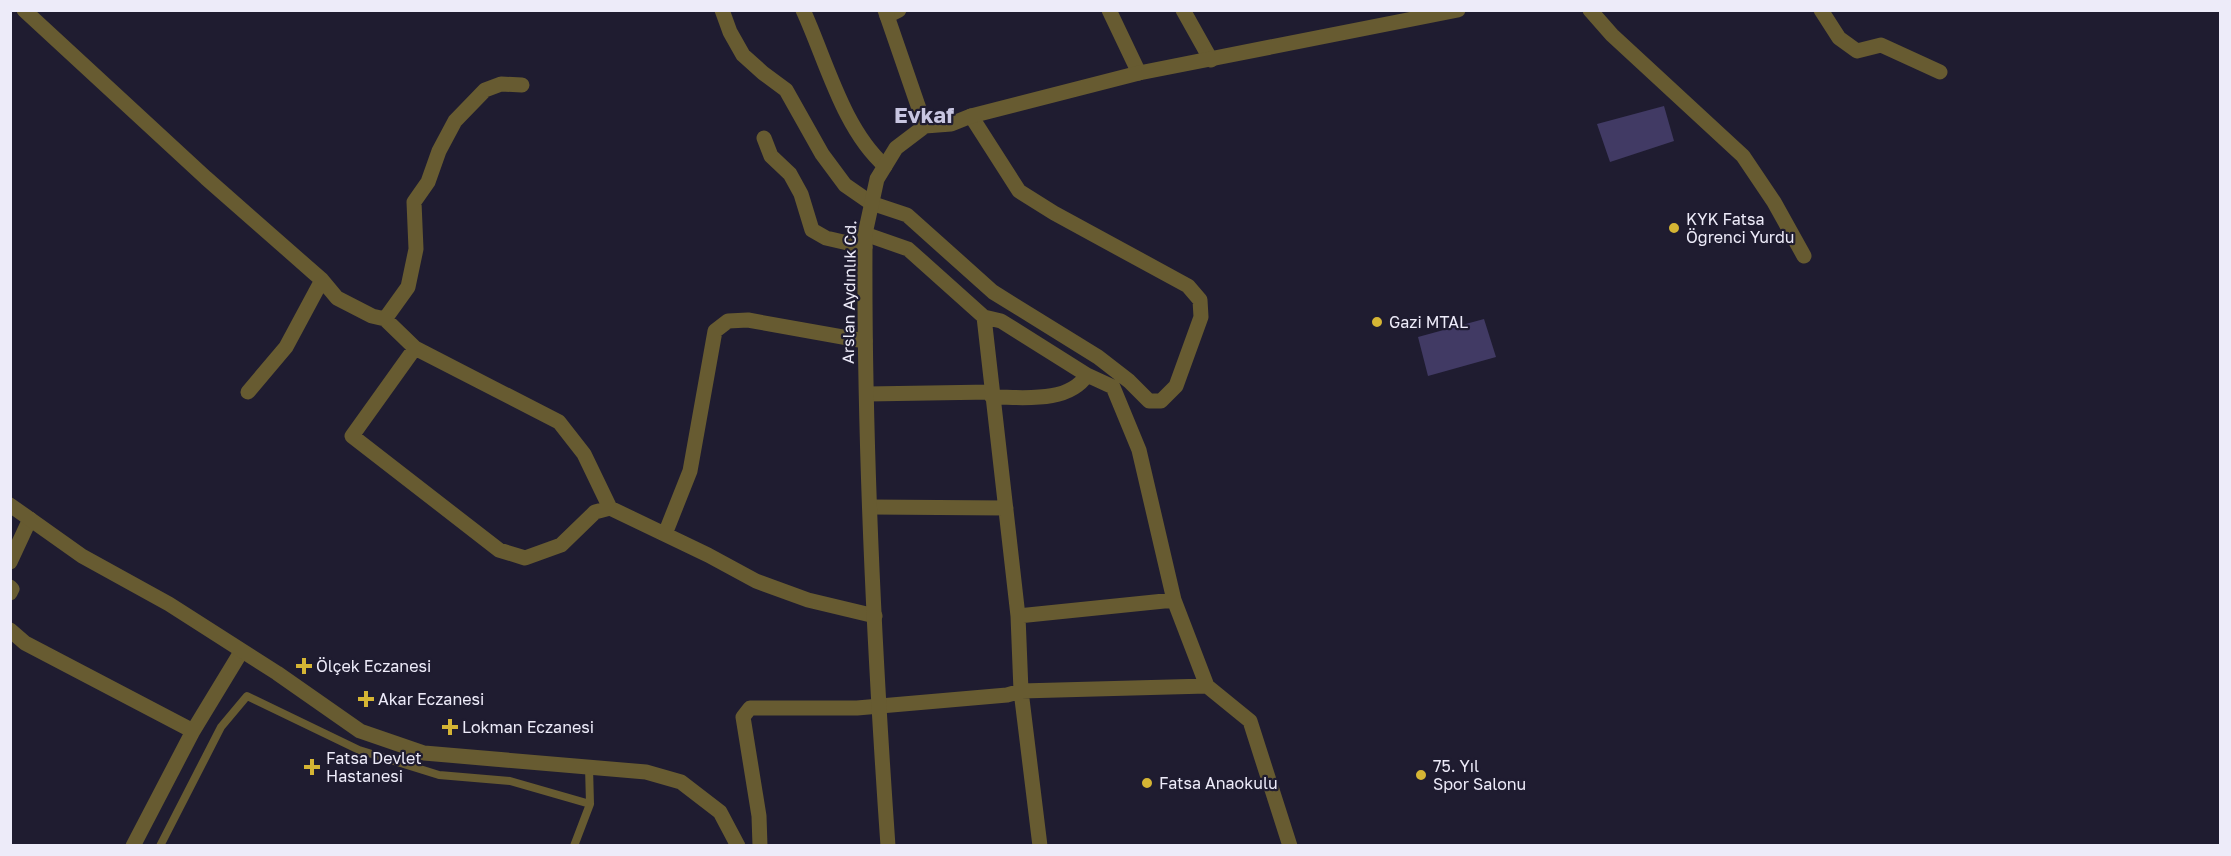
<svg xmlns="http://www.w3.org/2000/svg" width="2231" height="856" font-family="'Golos Text',sans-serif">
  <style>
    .green { fill: #413a64 }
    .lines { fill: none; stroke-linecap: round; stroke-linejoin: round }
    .service { stroke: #675b31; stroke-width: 8 }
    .minor { stroke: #675b31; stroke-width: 15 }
    .tertiary { stroke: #675b31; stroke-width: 15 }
    .poi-dot { fill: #d5b534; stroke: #1f1c30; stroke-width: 2 }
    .labels { text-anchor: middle; stroke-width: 4.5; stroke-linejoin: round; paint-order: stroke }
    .poi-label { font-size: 16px; fill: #edebf9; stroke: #1f1c30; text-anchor: start }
    .street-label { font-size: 16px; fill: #edebf9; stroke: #1f1c30 }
    .district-label { font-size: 22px; font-weight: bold; fill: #c8c6e1; stroke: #1f1c30 }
  </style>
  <rect width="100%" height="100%" fill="#1f1c30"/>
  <!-- green -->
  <path class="green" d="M1664,106L1674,141L1610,162L1597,124Z
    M1484,319L1496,357L1428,376L1418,337Z"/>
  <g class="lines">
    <!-- service -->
    <path class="service" d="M160,846L221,727L247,696L359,750L439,775L510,781L590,804
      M574,846L590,804L589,767"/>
    <!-- minor -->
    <path class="minor" d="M24,10L206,178L322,280L337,298L372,316L385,319L415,348L559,422L584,454L610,508L708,555L756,581L808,600L875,616
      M722,10L730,32L743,55L763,73L786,90L822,154L845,185L871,203L907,215L993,292L1098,357L1129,381L1149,401H1161L1176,386L1201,317L1200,300L1188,286L1054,213L1019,191L971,116
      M803,10C826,60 843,129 885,166
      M1109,10L1139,73
      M1183,10L1211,60
      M1590,10L1612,35L1743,156L1774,202L1804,256
      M1821,10L1839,38L1857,51L1881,45L1940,72
      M887,16L899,10
      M764,138L771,156L790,174L801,194L812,230L826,238L865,247
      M865,234L908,249L984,317L1001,321L1087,375L1113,387L1139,450L1174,600L1207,686
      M984,317L1018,616L1021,691L1040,846
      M385,319L408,287L416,249L414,202L428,182L439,151L455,121L485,90L501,84L522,85
      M415,348L352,436L499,550L525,558L561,545L595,512L610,508
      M248,392L286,347L322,280
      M867,394L991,392
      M992,397C1022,397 1068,404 1087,375
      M871,507L1006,508
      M665,534L690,471L715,331L728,321L748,320L865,341
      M10,562L30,519
      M10,587L12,589L10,593
      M1018,616L1174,600
      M10,630L25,643L193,731
      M133,846L193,731L241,652
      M760,846L759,816L743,717L750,708H857L1007,695L1021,691L1207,686L1250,721L1290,846"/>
    <!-- tertiary -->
    <path class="tertiary" d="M885,10L925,126
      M10,505L82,556L169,604L277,673L360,731L424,753L646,772L681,782L720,812L738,846
      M888,846C874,647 864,447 865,247V234L877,179L896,148L925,126L951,124L971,116L1139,73L1458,10"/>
  </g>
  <!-- markers -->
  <g class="poi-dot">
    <circle cx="1674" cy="228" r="6"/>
    <circle cx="1377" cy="322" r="6"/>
    <path d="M301 657h6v6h6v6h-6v6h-6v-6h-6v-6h6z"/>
    <path d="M363 690h6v6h6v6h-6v6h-6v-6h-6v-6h6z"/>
    <path d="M447 718h6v6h6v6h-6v6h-6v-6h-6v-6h6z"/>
    <path d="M309 758h6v6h6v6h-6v6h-6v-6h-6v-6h6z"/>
    <circle cx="1421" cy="775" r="6"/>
    <circle cx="1147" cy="783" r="6"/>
  </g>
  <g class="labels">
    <!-- poi labels -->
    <g class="poi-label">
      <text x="1686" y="225">KYK Fatsa<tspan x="1686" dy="18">Öğrenci Yurdu</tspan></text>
      <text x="1389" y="328">Gazi MTAL</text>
      <text x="316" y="672">Ölçek Eczanesi</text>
      <text x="378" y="705">Akar Eczanesi</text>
      <text x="462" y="733">Lokman Eczanesi</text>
      <text x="326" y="764">Fatsa Devlet<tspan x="326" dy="18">Hastanesi</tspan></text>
      <text x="1433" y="772">75. Yıl<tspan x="1433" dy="18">Spor Salonu</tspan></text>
      <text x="1159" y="789">Fatsa Anaokulu</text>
    </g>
    <!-- street labels -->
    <g class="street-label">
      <text transform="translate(849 292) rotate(-89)" y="6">Arslan Aydınlık Cd.</text>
    </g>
    <!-- district labels -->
    <g class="district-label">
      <text x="924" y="123">Evkaf</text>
    </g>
  </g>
  <!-- border -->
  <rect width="2231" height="856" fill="none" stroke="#edebf9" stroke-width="24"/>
</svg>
